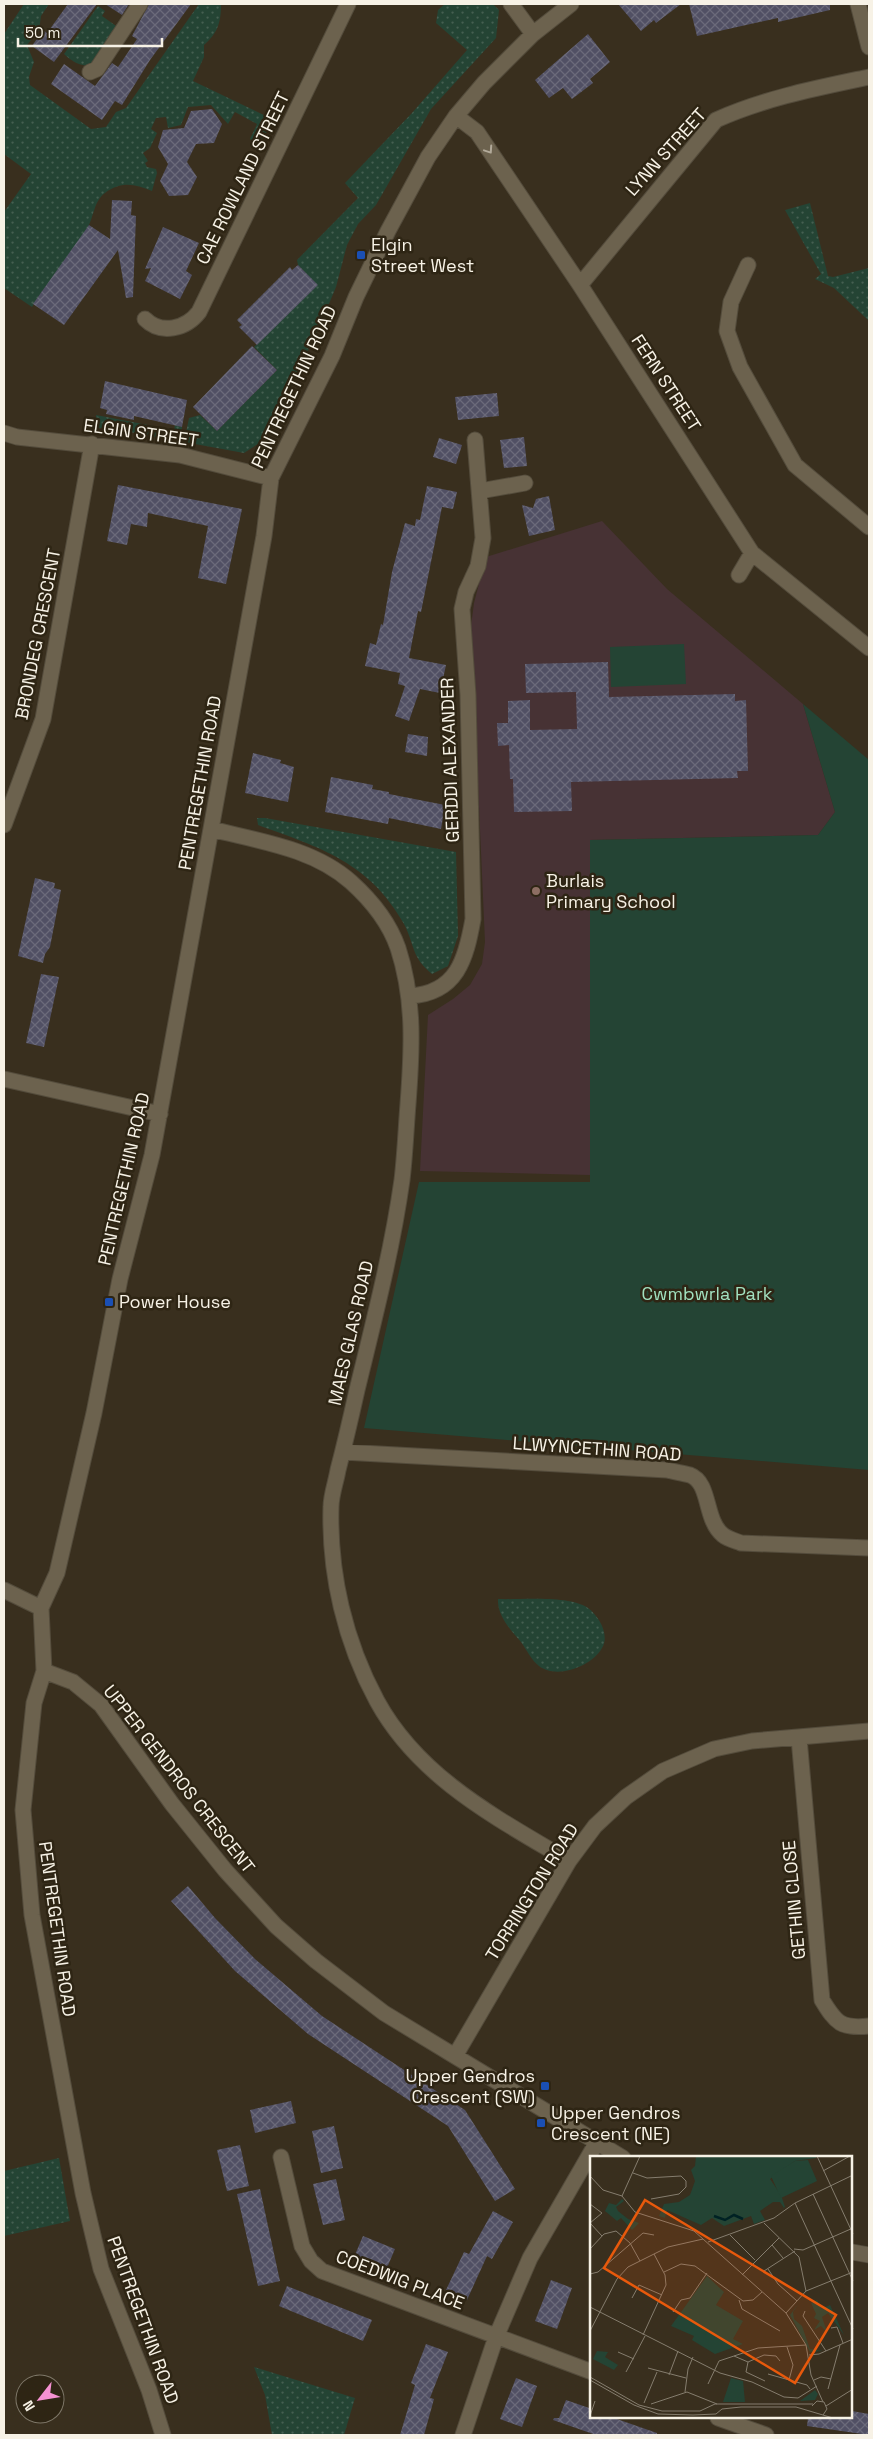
<svg xmlns="http://www.w3.org/2000/svg" width="873" height="2439" font-family="'Space Grotesk',sans-serif">
  <style>
    .education { fill: #473234 }
    .grass { fill: url(#grass-dots) }
    .park { fill: #244434 }
    .building { fill: url(#building-cross-hatch) }
    .lines { fill: none; stroke-linecap: round; stroke-linejoin: round }
    .minor-casing { stroke: #544c3c; stroke-width: 17 }
    .minor { stroke: #6c624e; stroke-width: 15 }
    .oneway { stroke: #b2aa9a }
    .transit-dot { fill: #1a4fb4; stroke: #2e2514; stroke-width: 2 }
    .education-dot { fill: #8d6e63; stroke: #2e2514; stroke-width: 2 }
    .labels { text-anchor: middle; stroke-width: 5; stroke-linejoin: round; paint-order: stroke }
    .street-label { font-size: 18px; fill: #f7f2e6; stroke: #2e2514 }
    .poi-label { font-size: 18px; fill: #f7f2e6; stroke: #2e2514; text-anchor: start }
    .park-label { font-size: 18px; fill: #a1e0bf; stroke: #2e2514 }
    .inset-river { fill: none; stroke: #002224; stroke-width: 2.5 }
    .inset-road { fill: none; stroke: #857d6e; stroke-width: 1 }
    .view { fill: #e8590c; fill-opacity: 0.15; stroke: #e8590c; stroke-width: 2.5 }
    .inset-edge { fill: none; stroke: #f7f2e6; stroke-width: 2.5 }
  </style>
  <defs>
    <pattern id="grass-dots" width="8" height="8" patternUnits="userSpaceOnUse" patternTransform="scale(1.25)"><rect width="8" height="8" fill="#244434"/><path d="M2 2h.1M6 6h.1" fill="none" stroke="#455f51" stroke-width="1.8" stroke-linecap="round"/></pattern>
    <pattern id="building-cross-hatch" width="8" height="8" patternUnits="userSpaceOnUse" patternTransform="scale(1.25)"><rect width="8" height="8" fill="#515064"/><path d="M0 0l8 8M0 8l8-8" fill="none" stroke="#6b6a7a"/></pattern>
  </defs>
  <rect width="100%" height="100%" fill="#392f1e"/>
  <!-- education -->
  <path class="education" d="M602,521L667,589L803,704L835,812L818,835L590,840V1175L420,1171L428,1015L453,999L470,985L482,964L485,942L471,626L474,603L486,557Z"/>
  <!-- grass -->
  <path class="grass" d="M24,4H49L41,16L39,30L27,45L34,62L29,77L30,85L91,129L106,127L116,112L126,108L199,4H221C221,22 218,33 204,45V57L193,81L272,119L262,143H254L250,139L257,124L235,112L228,124L211,105L188,107L181,125L168,128L166,117L156,118L151,129L157,133L150,148L143,153L148,161L145,163L147,167L156,169L157,173L152,191C135,184 121,181 105,193C94,201 94,216 88,227C74,254 48,280 32,307L4,288V212L31,174L4,154V34Z
    M445,4H493L499,10L496,38L431,109L376,205L358,224L347,245L336,287L321,323L267,438L244,453L184,442L189,418L200,415L217,431L277,370L254,347L317,285L298,265L297,260L358,198L345,183L412,113L467,50L436,23L438,10Z
    M98,6L105,11L102,16L119,28L92,65C80,67 73,62 64,54Z
    M810,203L828,276L833,277L869,268V321L834,288L815,279L821,274L785,210Z
    M96,415L174,430L175,425L182,427L180,442L110,428H96Z
    M257,818H265L456,852L458,936L448,966L432,974C411,957 415,945 404,924C369,862 321,848 258,825Z
    M498,1599C521,1600 569,1595 588,1608C599,1616 610,1635 602,1648C592,1666 557,1680 539,1666C532,1661 526,1649 521,1642C511,1630 497,1616 498,1599Z
    M59,2158L70,2221L4,2236V2171Z
    M254,2367L355,2398L344,2435H272L265,2395Z"/>
  <!-- park -->
  <path class="park" d="M684,644L686,684L611,687L610,647Z
    M803,704L869,760V1470L364,1428L419,1182H590V840L818,835L835,812Z"/>
  <!-- building -->
  <path class="building" d="M68,4H97L54,62L32,46L43,30L47,33Z
    M105,4H129L122,15Z
    M149,4H191L150,60L122,105L115,101L102,120L51,84L64,64L95,86L112,63L118,67L137,39L132,36Z
    M618,4H681L656,23L654,20L641,31Z
    M689,4H830V10L778,22V18L697,36Z
    M588,34L610,62L590,79L593,83L572,99L563,88L549,98L535,80Z
    M212,109L222,124L214,143L196,144L187,162L197,177L188,195L169,196L160,181L168,164L158,147L163,130L184,128L191,111Z
    M112,200L132,201L131,215L136,216L133,297L126,298L118,250L64,325L33,304L89,225L110,239Z
    M163,227L199,243L186,271L192,275L180,299L145,281L151,268L145,269Z
    M298,265L318,285L257,345L239,327L242,325L237,320L290,267L292,270Z
    M252,346L277,370L217,431L193,407Z
    M105,381L187,400L182,427L134,416V420L106,414L107,410L100,408Z
    M497,393L499,416L458,420L455,397Z
    M524,437L527,466L504,468L500,440Z
    M439,438L462,445L456,464L433,457Z
    M118,485L242,509L226,584L198,578L208,526L148,513L147,527L131,524L127,545L107,541Z
    M427,486L457,492L453,509L442,507L421,612L418,611L409,658L446,665L440,693L420,689L409,721L395,716L405,686L398,684L400,673L365,666L370,643L376,645L381,624L383,625L392,572L405,523L415,526L416,519L420,520Z
    M549,496L555,530L529,536L522,505L533,508L536,499Z
    M608,662L609,697L735,694V701L746,700L748,771H737L738,778L571,782L572,811L514,812L513,779H510L509,745L498,746L497,723H508V701L530,700V730L577,729L576,692L526,693L525,664Z
    M408,734L428,737L427,756L405,752Z
    M253,753L281,760L280,763L294,767L288,802L245,793Z
    M331,777L373,785L372,789L389,792V794L445,805L441,829L389,818L388,824L325,812Z
    M35,878L55,883L54,888L61,890L50,947L45,954L43,963L18,956Z
    M41,974L59,977L44,1047L26,1043Z
    M188,1886L215,1918L255,1959L322,2016L465,2110L515,2189L495,2201L448,2126L308,2034L235,1971L171,1901Z
    M291,2101L296,2123L255,2133L250,2110Z
    M334,2126L343,2168L321,2173L312,2131Z
    M240,2145L249,2186L227,2191L217,2150Z
    M336,2179L345,2220L323,2225L313,2184Z
    M260,2189L280,2281L258,2286L237,2194Z
    M493,2211L513,2222L492,2259L487,2256L467,2300L446,2290L464,2252L469,2254Z
    M363,2236L395,2249L386,2270L354,2257Z
    M551,2280L572,2288L557,2329L535,2321Z
    M287,2286L372,2320L363,2341L279,2306Z
    M426,2344L448,2352L430,2398L434,2399L424,2435H400L415,2385L411,2383Z
    M516,2378L537,2386L522,2427L500,2419Z
    M566,2400L592,2409V2418H614L657,2433V2435H596L553,2420L554,2418H559Z
    M852,2411L869,2414V2435L807,2426L808,2418H852Z"/>
  <g class="lines">
    <!-- minor casing -->
    <g class="minor-casing">
      <path id="minor" d="M511,4L533,34
        M858,4L869,47
        M90,72L97,69L140,4
        M456,116L477,132L580,285L752,553L869,648
        M748,265L731,302L727,331L740,367L795,465L869,527
        M580,285L716,120C765,98 817,88 869,77
        M145,319C161,335 186,329 199,312L348,4
        M4,433L17,437L180,455L271,478
        M480,491L525,483
        M739,575L752,553
        M4,825L43,719L92,444
        M211,829C258,841 313,848 351,882C371,900 389,922 398,948C415,1000 412,1051 408,1104C406,1129 405,1155 402,1180C392,1251 374,1320 357,1390C351,1417 345,1443 338,1470C336,1482 331,1495 331,1507C329,1574 345,1642 377,1701C419,1778 497,1818 569,1861
        M410,996C457,993 466,959 473,919L468,695L462,609L466,592L478,566L483,538L475,440
        M4,1079L160,1114
        M343,1452L667,1470C675,1472 683,1473 690,1475C711,1483 704,1520 723,1535C728,1539 736,1541 741,1543L869,1548
        M4,1590L41,1608
        M44,1671L73,1682L101,1705L172,1804L225,1870L276,1926L316,1961L384,2013L623,2158
        M799,1738L822,2000C836,2023 841,2029 869,2026
        M455,2056L569,1861L595,1826L626,1797L663,1771L714,1749L752,1741L869,1731
        M281,2157L302,2246L311,2261L322,2271L592,2372
        M852,2252L869,2255
        M718,2418L766,2435
        M163,2435L149,2390L101,2269L83,2193L32,1915L23,1810L34,1703L44,1671L41,1608L57,1573L94,1413L120,1279L152,1155L264,536L271,478L332,356L356,297L388,231L428,157L456,116L484,83L533,34L571,4
        M463,2435L496,2337L530,2258L597,2142"/>
    </g>
    <!-- minor -->
    <use href="#minor" class="minor"/>
  </g>
  <!-- one-way arrows -->
  <defs><path id="oneway-chevron" d="M-2-3.5L2.5 0L-2 3.5" fill="none" stroke-width="1.6" stroke-linecap="round" stroke-linejoin="round" transform="scale(1.25)"/></defs>
  <use class="oneway" href="#oneway-chevron" transform="translate(489 150) rotate(56)"/>
  <!-- markers -->
  <g class="transit-dot">
    <rect x="356" y="250" width="10" height="10" rx="2.5"/>
    <rect x="104" y="1297" width="10" height="10" rx="2.5"/>
    <rect x="540" y="2081" width="10" height="10" rx="2.5"/>
    <rect x="536" y="2118" width="10" height="10" rx="2.5"/>
  </g>
  <circle class="education-dot" cx="536" cy="891" r="5"/>
  <g class="labels">
    <!-- street labels -->
    <g class="street-label">
      <text transform="translate(666 152) rotate(-48)" y="6">LYNN STREET</text>
      <text transform="translate(243 178) rotate(-64)" y="6">CAE ROWLAND STREET</text>
      <text transform="translate(666 383) rotate(57)" y="6">FERN STREET</text>
      <text transform="translate(294 387) rotate(-65)" y="6">PENTREGETHIN ROAD</text>
      <text transform="translate(141 433) rotate(8)" y="6">ELGIN STREET</text>
      <text transform="translate(38 634) rotate(-79)" y="6">BRONDEG CRESCENT</text>
      <text transform="translate(450 760) rotate(-92)" y="6">GERDDI ALEXANDER</text>
      <text transform="translate(200 783) rotate(-80)" y="6">PENTREGETHIN ROAD</text>
      <text transform="translate(124 1179) rotate(-77)" y="6">PENTREGETHIN ROAD</text>
      <text transform="translate(351 1333) rotate(-77)" y="6">MAES GLAS ROAD</text>
      <text transform="translate(597 1449) rotate(4)" y="6">LLWYNCETHIN ROAD</text>
      <text transform="translate(179 1779) rotate(52)" y="6">UPPER GENDROS CRESCENT</text>
      <text transform="translate(532 1892) rotate(-58)" y="6">TORRINGTON ROAD</text>
      <text transform="translate(794 1900) rotate(-95)" y="6">GETHIN CLOSE</text>
      <text transform="translate(57 1929) rotate(82)" y="6">PENTREGETHIN ROAD</text>
      <text transform="translate(400 2280) rotate(21)" y="6">COEDWIG PLACE</text>
      <text transform="translate(143 2320) rotate(70)" y="6">PENTREGETHIN ROAD</text>
    </g>
    <!-- poi labels -->
    <g class="poi-label">
      <text x="371" y="251">Elgin<tspan x="371" dy="21">Street West</tspan></text>
      <text x="546" y="887">Burlais<tspan x="546" dy="21">Primary School</tspan></text>
      <text x="119" y="1308">Power House</text>
      <text x="535" y="2082" text-anchor="end">Upper Gendros<tspan x="535" dy="21">Crescent (SW)</tspan></text>
      <text x="551" y="2119">Upper Gendros<tspan x="551" dy="21">Crescent (NE)</tspan></text>
    </g>
    <!-- park labels -->
    <g class="park-label">
      <text x="707" y="1300">Cwmbwrla Park</text>
    </g>
  </g>
  <!-- overview -->
  <g transform="translate(590 2156)">
    <rect width="262" height="262" fill="#392f1e"/>
    <path d="M106,0H226V2L205,5L180,23L191,39L195,51L191,54L194,52L190,46H183L170,55L175,64L164,68L161,60L134,70L122,62L111,69L77,54L75,62L69,60L74,48L89,46L100,39L105,25L101,14L105,10ZM32,43L34,45L26,51L28,55L38,63L49,67L42,74L31,62L27,65L15,55L19,47L26,49ZM227,144L232,153L240,149L254,179L238,157L232,161L237,176L231,170L224,174L230,165L224,162L226,158L221,147ZM209,147L203,156L204,163L212,170L220,193L233,195L220,196L200,159ZM7,195L18,196L15,201L28,209L24,214L3,203ZM225,234L228,238L225,244L210,245Z" fill="#244434"/>
    <path d="M141,222L153,225L155,246H133Z" fill="#244434"/>
    <path d="M218,4L227,25L191,42L181,20L205,5ZM117,120L134,136L126,149L153,165L143,183L153,188L125,198L102,184L104,180L81,170Z" fill="#244434"/>
    <path class="inset-river" d="M124,60L135,64L144,59L153,63"/>
    <path class="inset-road" d="M227,0L263,78M233,15L260,0M43,17L57,22L91,20L96,25V31L89,38L61,43M0,20L13,34L32,40L45,56L104,75L196,157L216,189L221,219L233,246M223,38L263,125M32,40L50,0M205,47L263,173M0,48L12,57L0,67M0,67L12,80M174,67L209,101L216,135M140,79L165,104M118,86L184,62L205,47L263,19M182,89L193,102M0,93L14,78L26,75L40,87L50,105M204,93L213,94L263,72M178,113L188,128L207,145M174,115L205,95M74,116L91,108L105,110L153,145L163,144L172,136M0,118L8,116L53,77L64,79M152,119L189,82M42,142L49,129L72,139M149,144L152,153L190,175M0,151L130,217L162,226L194,241L208,242L227,230M215,155L213,160L236,195M83,156L91,144L100,142L117,117M196,157L216,135L263,116M241,172L247,171L253,187M0,175L27,123L38,111L78,91L113,83M53,179L76,129L75,119L64,98M197,191L203,209L199,224M28,196L44,203M219,199L229,198L263,183M144,200L158,206M158,206L174,199L186,200L190,205M158,206L156,216L175,225M58,212L96,222M36,216L55,180M178,218L217,229L220,233M79,219L88,195M0,221L49,249L72,255H110L125,248H223M0,224L44,249L68,258L103,259L126,258L132,253L151,251H206L243,262M224,224L231,221L241,223M118,228L129,205L168,192L216,189M238,233L250,189M95,236L98,213L103,201M54,247L67,216M61,248L97,236L127,248M222,250L227,245L234,246L237,253L233,259M236,250L263,233M0,260L5,245"/>
    <path class="view" d="M55,44L246,159L205,227L14,112Z"/>
    <rect width="262" height="262" class="inset-edge"/>
  </g>
  <!-- border -->
  <rect width="873" height="2439" fill="none" stroke="#f7f2e6" stroke-width="10"/>
  <!-- north arrow -->
  <g transform="translate(40 2399) rotate(239)"><circle r="24" fill="#2e2514" stroke="#7e7768"/>
  <path d="M0-4L9 19L0 12L-9 19Z" fill="#f591d2"/>
  <text y="-8" font-size="14" font-weight="bold" text-anchor="middle" fill="#f7f2e6">N</text>
  </g>
  <!-- scale -->
  <path d="M18 38v8h144v-8" fill="none" stroke="#f7f2e6" stroke-width="2.5"/>
  <text x="25" y="38" font-size="15" fill="#f7f2e6" stroke="#2e2514" stroke-width="4" paint-order="stroke">50 m</text>
</svg>
